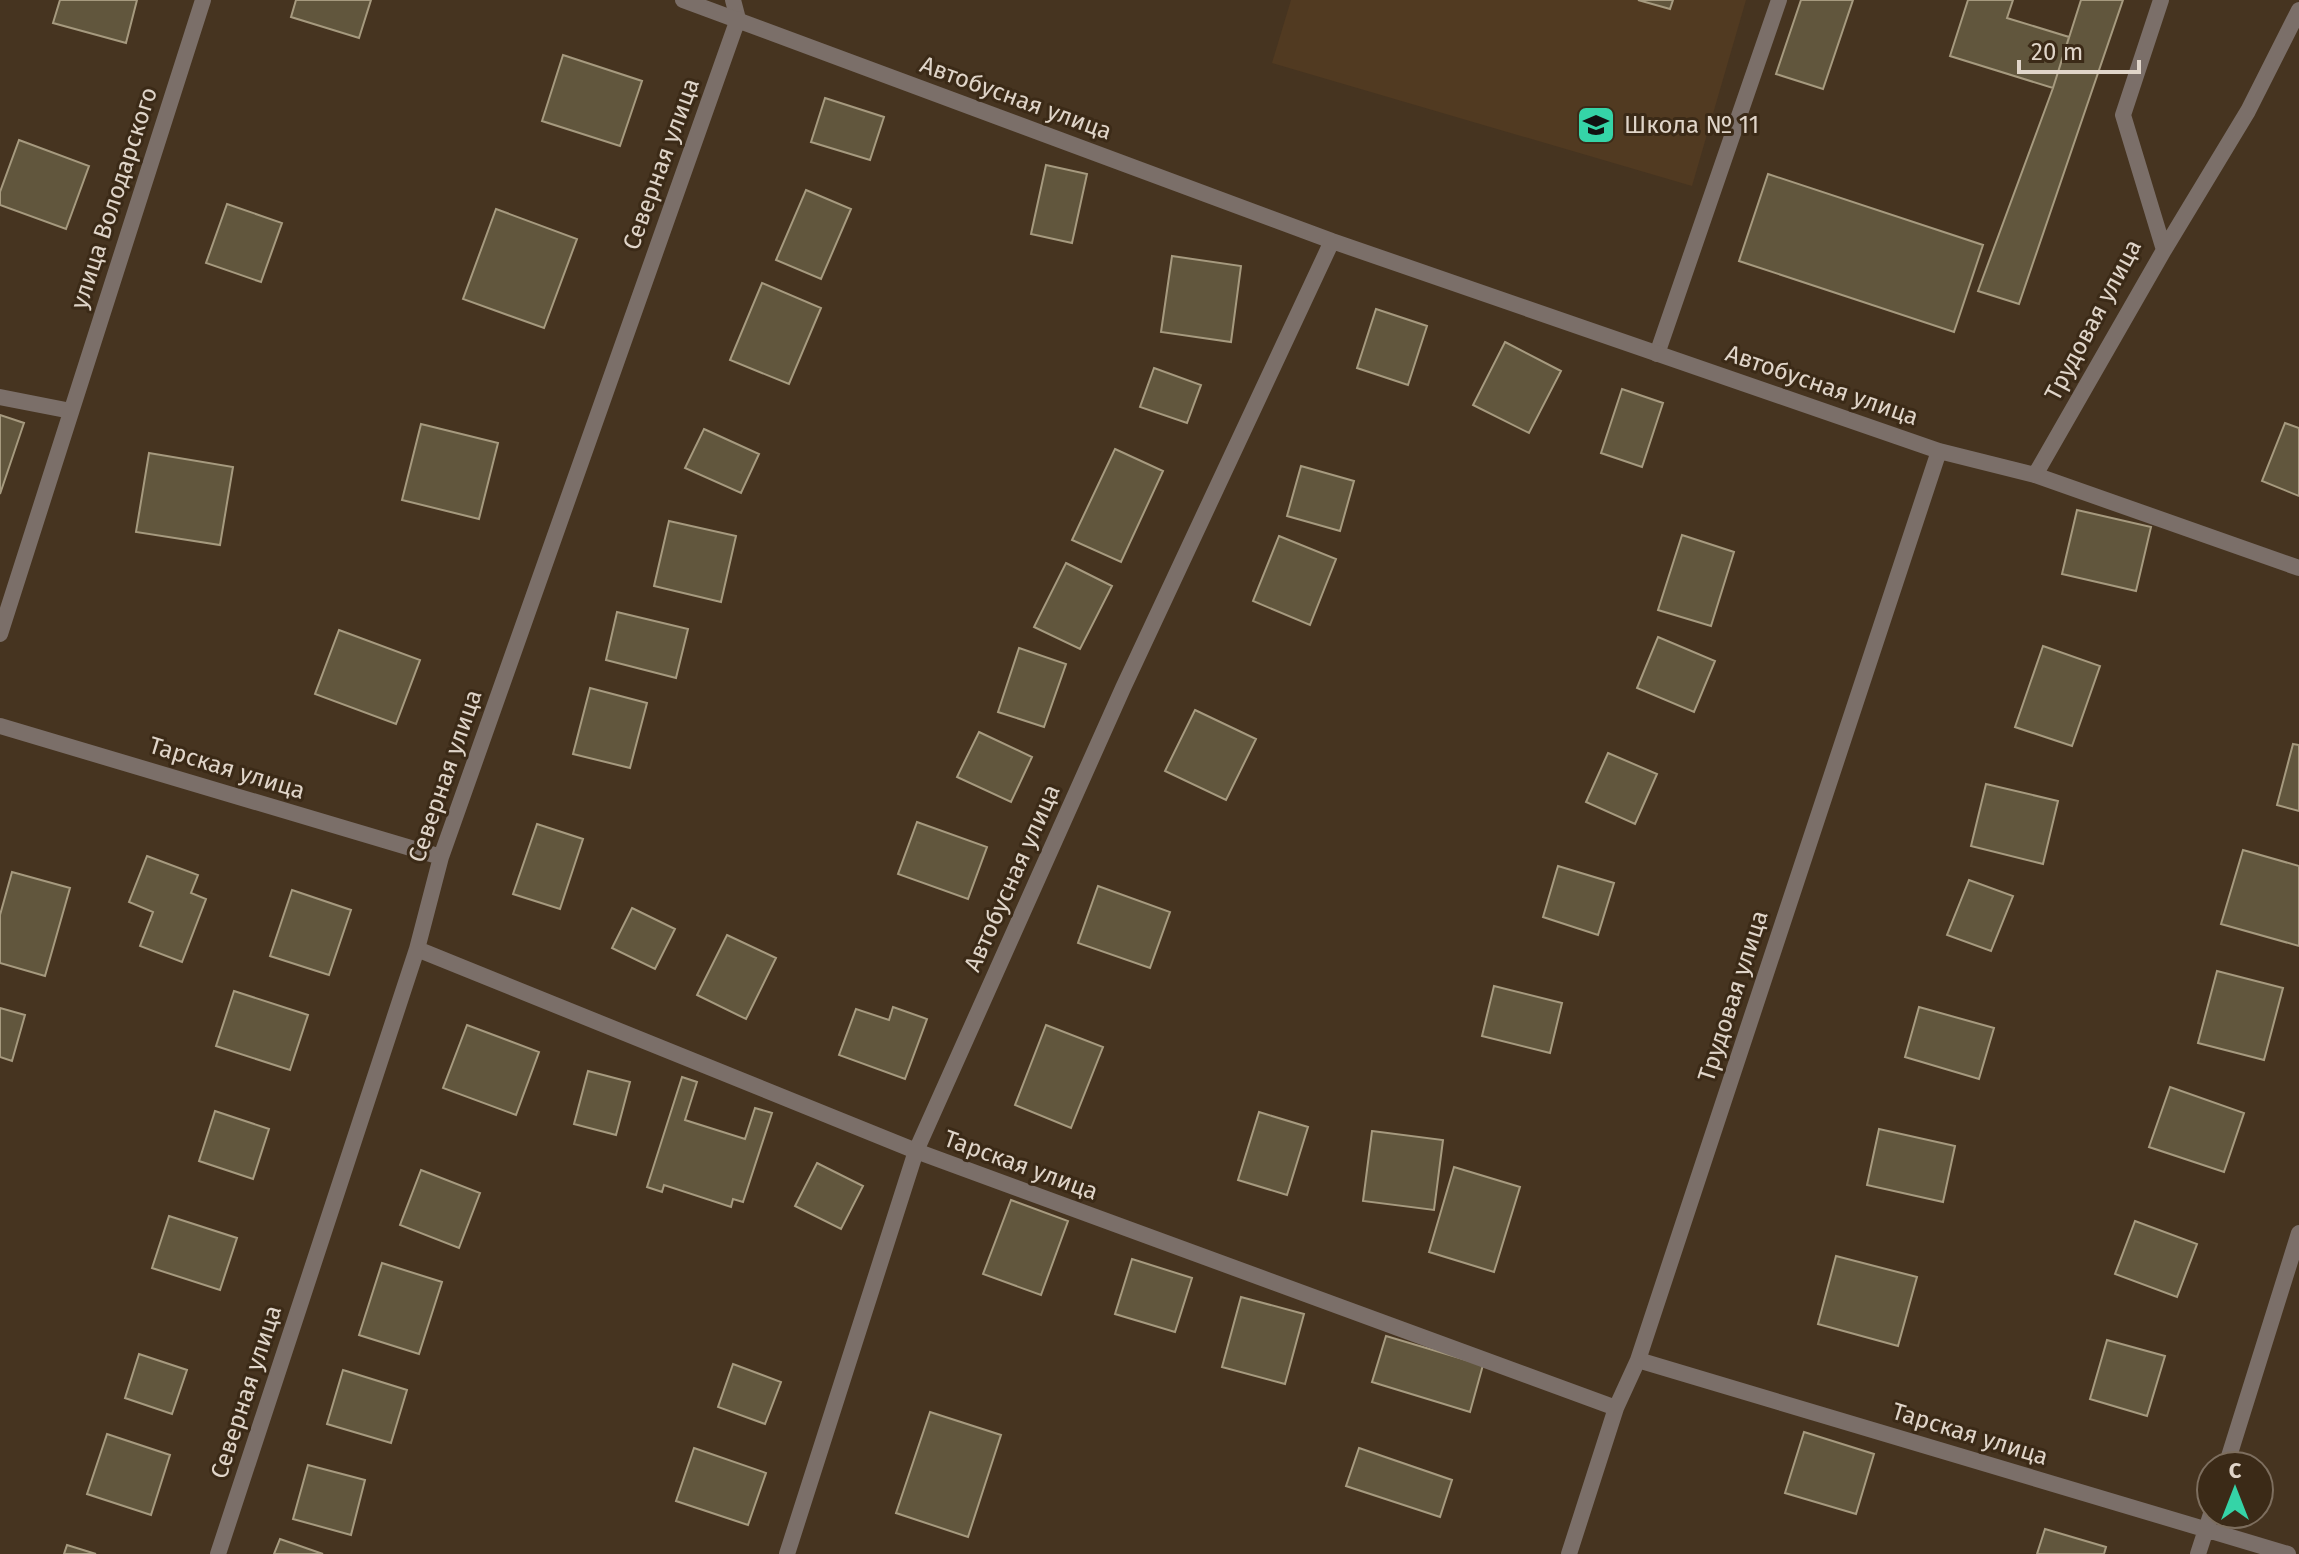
<svg xmlns="http://www.w3.org/2000/svg" width="2299" height="1554" font-family="'Fira Sans',sans-serif">
  <style>
    .built { fill: #513a21 }
    .building { fill: #61563d; stroke: #a69a7f; stroke-width: 2 }
    .lines { fill: none; stroke-linecap: round; stroke-linejoin: round }
    .lane { stroke: #7b6f69; stroke-width: 16 }
    .street { stroke: #7b6f69; stroke-width: 16 }
    .labels { text-anchor: middle; stroke-width: 6; stroke-linejoin: round; paint-order: stroke }
    .street-label { font-size: 24px; fill: #e0d5c9; stroke: #3b2a17 }
    .poi-label { font-size: 24px; fill: #e0d5c9; stroke: #3b2a17; text-anchor: start }
  </style>
  <rect width="100%" height="100%" fill="#463420"/>
  <!-- built -->
  <path class="built" d="M1291,0H1746L1692,186L1272,63Z"/>
  <!-- building -->
  <path class="building" d="M60,0H137L126,43L53,23Z
    M296,0H371L359,38L291,17Z
    M1638,0H1673L1670,9Z
    M1801,0H1853L1823,89L1776,74Z
    M1968,0H2013L2007,18L2069,37L2053,88L1950,56Z
    M2081,0H2123L2019,304L1978,291L2053,88Z
    M563,55L642,81L620,146L542,121Z
    M825,98L884,117L870,160L811,142Z
    M19,140L89,166L66,229L0,205V192Z
    M1046,165L1087,174L1072,243L1031,234Z
    M1768,174L1983,245L1954,332L1739,261Z
    M806,190L851,209L821,279L776,260Z
    M227,204L282,223L261,282L206,263Z
    M496,209L577,239L544,328L463,299Z
    M1172,256L1241,266L1231,342L1161,332Z
    M762,283L821,308L789,384L730,360Z
    M1376,309L1427,326L1408,385L1357,368Z
    M1505,342L1561,371L1529,433L1473,405Z
    M1154,368L1201,385L1187,423L1140,407Z
    M1622,389L1663,403L1642,467L1601,453Z
    M0,415L24,423L0,494Z
    M2285,423L2299,428V496L2262,481Z
    M421,424L498,443L479,519L402,500Z
    M704,429L759,454L741,493L685,468Z
    M1115,449L1163,471L1121,562L1072,540Z
    M149,453L233,467L220,545L136,532Z
    M1301,466L1354,481L1340,531L1287,516Z
    M2077,510L2151,527L2136,591L2062,574Z
    M669,521L736,536L721,602L654,586Z
    M1682,535L1734,552L1711,626L1658,610Z
    M1279,536L1336,559L1310,625L1253,601Z
    M1066,563L1112,586L1080,649L1034,627Z
    M617,612L688,629L676,678L606,660Z
    M339,630L420,660L396,724L315,694Z
    M1658,637L1715,661L1694,712L1637,688Z
    M2043,646L2100,666L2072,746L2015,727Z
    M1019,648L1066,664L1044,727L998,712Z
    M590,688L647,703L630,768L573,754Z
    M1195,710L1256,739L1226,800L1165,771Z
    M979,732L1032,757L1011,802L957,777Z
    M2293,744L2299,745V811L2277,805Z
    M1608,753L1657,774L1635,824L1586,802Z
    M1986,784L2058,801L2043,864L1971,846Z
    M917,822L987,847L968,899L898,874Z
    M537,824L583,839L560,909L513,894Z
    M2243,850L2299,866V946L2221,924Z
    M147,856L198,875L191,893L206,899L182,962L140,946L153,912L129,902Z
    M1558,866L1614,883L1598,935L1543,917Z
    M12,872L70,888L45,976L0,963V915Z
    M1969,880L2013,896L1991,951L1947,935Z
    M1098,886L1170,912L1150,968L1078,943Z
    M292,890L351,910L329,975L270,956Z
    M632,908L675,929L655,969L612,948Z
    M727,935L776,958L746,1019L697,995Z
    M2217,971L2283,988L2264,1060L2198,1043Z
    M1494,986L1562,1003L1550,1053L1482,1036Z
    M234,991L308,1015L290,1070L216,1046Z
    M893,1007L927,1019L905,1079L839,1055L856,1009L889,1020Z
    M1919,1007L1994,1028L1979,1079L1905,1057Z
    M0,1008L25,1015L12,1061L0,1057Z
    M467,1025L539,1052L516,1115L443,1088Z
    M1046,1025L1103,1047L1071,1128L1015,1105Z
    M588,1071L630,1082L616,1135L574,1124Z
    M682,1077L697,1082L685,1120L745,1139L755,1108L772,1113L743,1202L733,1199L731,1207L664,1185L662,1192L647,1187Z
    M2170,1087L2244,1113L2224,1172L2149,1147Z
    M215,1111L269,1129L253,1179L199,1161Z
    M1259,1112L1308,1127L1287,1195L1238,1180Z
    M1879,1129L1955,1146L1943,1202L1867,1185Z
    M1372,1131L1443,1140L1434,1210L1363,1201Z
    M817,1163L863,1186L841,1229L795,1206Z
    M1454,1167L1520,1187L1494,1272L1429,1252Z
    M421,1170L480,1193L459,1248L400,1225Z
    M1011,1200L1068,1221L1041,1295L983,1274Z
    M169,1216L237,1238L220,1290L152,1268Z
    M2135,1221L2197,1244L2177,1297L2115,1274Z
    M1836,1256L1917,1277L1898,1346L1818,1324Z
    M1132,1259L1192,1278L1175,1332L1115,1314Z
    M382,1263L442,1282L419,1354L359,1335Z
    M1241,1297L1304,1314L1285,1384L1222,1367Z
    M1386,1336L1483,1365L1470,1412L1372,1382Z
    M2107,1340L2165,1356L2147,1416L2090,1399Z
    M139,1354L187,1370L172,1414L125,1398Z
    M733,1364L781,1382L765,1424L718,1407Z
    M343,1370L407,1390L391,1443L327,1424Z
    M930,1412L1001,1435L968,1537L896,1513Z
    M1804,1432L1874,1454L1856,1514L1785,1493Z
    M107,1434L170,1455L151,1515L87,1494Z
    M694,1448L766,1473L748,1525L676,1501Z
    M1359,1448L1452,1480L1440,1517L1346,1486Z
    M308,1465L365,1480L351,1535L293,1519Z
    M2045,1529L2106,1547L2104,1554H2037Z
    M280,1539L323,1554H274Z
    M67,1545L96,1554H64Z"/>
  <g class="lines">
    <!-- lane -->
    <path class="lane" d="M733,0L738,19
      M1657,354L1779,0"/>
    <!-- street -->
    <path class="street" d="M683,0L1332,241L1939,451L2035,475L2299,568
      M2161,0L2123,115L2164,250
      M0,397L71,411
      M2035,475L2164,250L2248,111L2299,10
      M0,634L203,0
      M0,726L441,857
      M417,949L916,1151L1616,1408
      M1638,1360L2288,1554
      M2226,1466L2299,1233
      M218,1554L417,949L441,857L738,19
      M787,1554L916,1151L1123,688L1332,241
      M1569,1554L1616,1408L1638,1360L1939,451
      M2198,1554L2211,1514"/>
  </g>
  <!-- icons -->
  <defs>
    <g id="school-square" transform="scale(2)"><rect x="-9" y="-9" width="18" height="18" rx="4" fill="#35d4a7" stroke="#3b2a17"/><path d="M0-5L7-2L0 1L-7-2ZM-4 1L0 2.5L4 1V4Q0 6-4 4Z" fill="#111"/></g>
  </defs>
  <g fill-rule="evenodd">
    <use href="#school-square" x="1596" y="125"/>
  </g>
  <g class="labels">
    <!-- street labels -->
    <g class="street-label">
      <text transform="translate(1016 98) rotate(20)" y="8">Автобусная улица</text>
      <text transform="translate(661 164) rotate(-70)" y="8">Северная улица</text>
      <text transform="translate(114 198) rotate(-72)" y="8">улица Володарского</text>
      <text transform="translate(2093 320) rotate(-62)" y="8">Трудовая улица</text>
      <text transform="translate(1822 385) rotate(19)" y="8">Автобусная улица</text>
      <text transform="translate(227 768) rotate(17)" y="8">Тарская улица</text>
      <text transform="translate(445 776) rotate(-71)" y="8">Северная улица</text>
      <text transform="translate(1012 878) rotate(-66)" y="8">Автобусная улица</text>
      <text transform="translate(1733 996) rotate(-72)" y="8">Трудовая улица</text>
      <text transform="translate(1021 1165) rotate(20)" y="8">Тарская улица</text>
      <text transform="translate(246 1392) rotate(-72)" y="8">Северная улица</text>
      <text transform="translate(1970 1434) rotate(17)" y="8">Тарская улица</text>
    </g>
    <!-- poi labels -->
    <g class="poi-label">
      <text x="1624" y="133">Школа № 11</text>
    </g>
  </g>
  <!-- north arrow -->
  <g transform="translate(2235 1490)"><circle r="38" fill="#3b2a17" stroke="#7d6e5e" stroke-width="2"/>
  <path d="M0-6L14 30L0 20L-14 30Z" fill="#35d4a7"/>
  <text y="-12" font-size="22" font-weight="bold" text-anchor="middle" fill="#e0d5c9">С</text>
  </g>
  <!-- scale -->
  <path d="M2019 60v12h120v-12" fill="none" stroke="#e0d5c9" stroke-width="4"/>
  <text x="2031" y="60" font-size="24" fill="#e0d5c9" stroke="#3b2a17" stroke-width="6" paint-order="stroke">20 m</text>
</svg>
